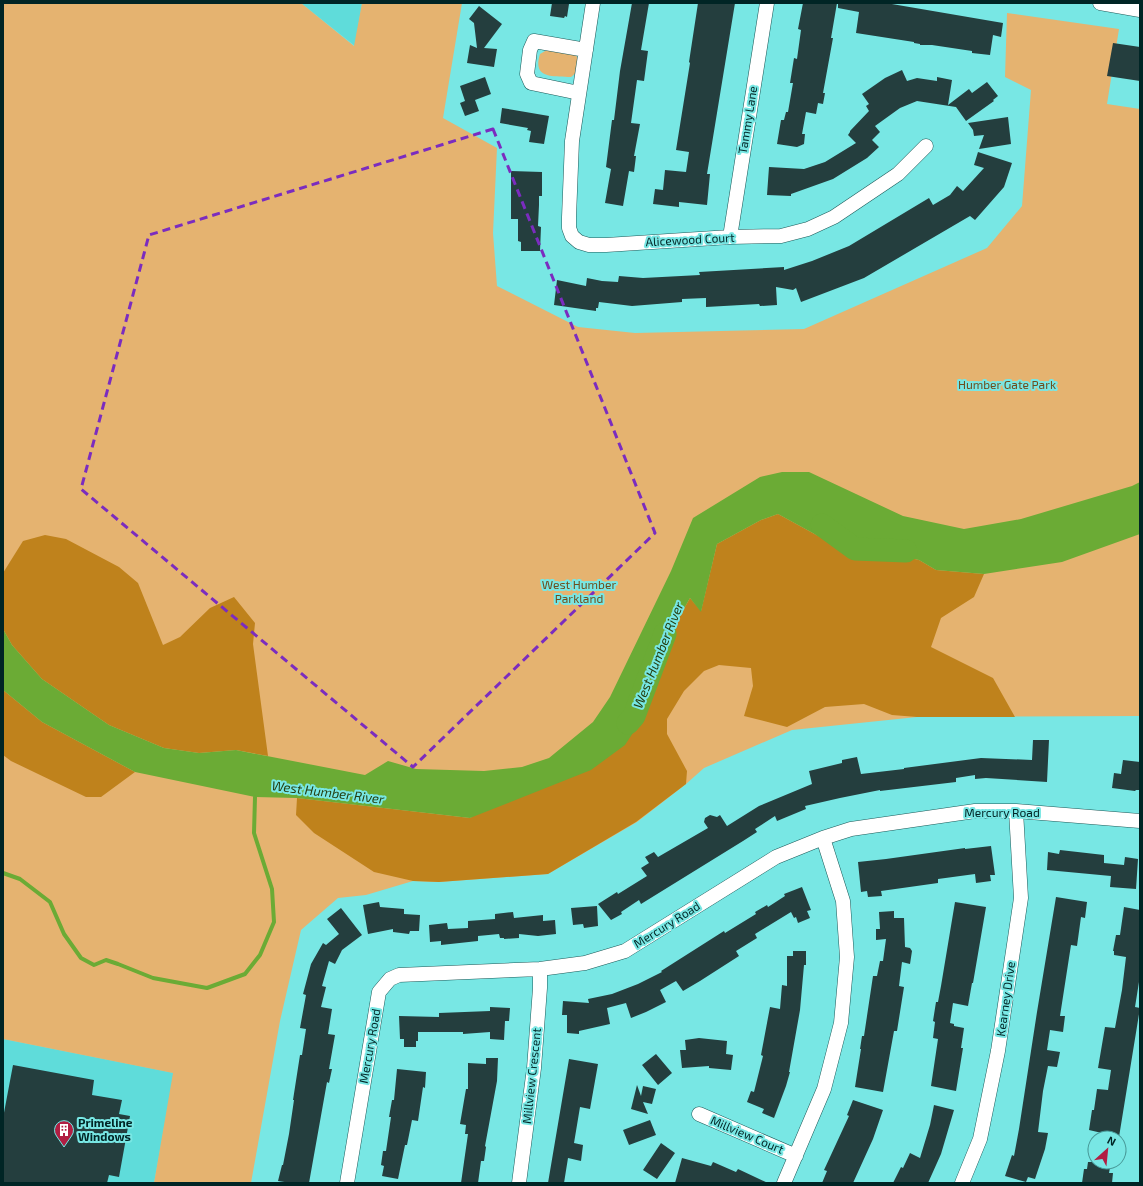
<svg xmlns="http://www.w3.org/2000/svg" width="1143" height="1186" font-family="'Exo 2',sans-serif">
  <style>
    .built { fill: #5fdcda }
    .green { fill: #e5b370 }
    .forest { fill: #bf821c }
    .water { fill: #6bab35 }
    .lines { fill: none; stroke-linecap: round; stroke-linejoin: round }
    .stream { stroke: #6bab35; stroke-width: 4 }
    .river { stroke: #6bab35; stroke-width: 23 }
    .building { fill: #243e3e }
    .street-casing { stroke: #1d5a59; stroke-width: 15 }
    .street { stroke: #fff; stroke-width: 14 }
    .marked { fill: none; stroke: #7b2cbf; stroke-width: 3; stroke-dasharray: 8 5; stroke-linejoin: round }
    .labels { text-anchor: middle; stroke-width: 4; stroke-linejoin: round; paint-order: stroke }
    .street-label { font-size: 12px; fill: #002525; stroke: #78e7e4 }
    .park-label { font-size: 12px; fill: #6e4d1d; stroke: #78e7e4 }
    .poi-label { font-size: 12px; font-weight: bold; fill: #002525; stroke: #78e7e4; text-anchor: start }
    .water-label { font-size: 13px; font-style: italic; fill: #243d0f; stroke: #78e7e4 }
  </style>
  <rect width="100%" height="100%" fill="#78e7e4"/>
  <!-- built -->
  <path class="built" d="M301,3H362L355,46Z
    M3,1039L174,1073L154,1183H3Z"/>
  <!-- green -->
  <path class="green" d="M3,3H301L354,46L362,3H462L443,118L497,148L493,233L497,286L578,327L635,333L804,329L987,248L1022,206L1031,90L1005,77L1007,13L1119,29L1107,104L1140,109V716L917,717L792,730L704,768L686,784L637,822L548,874L439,882L413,881L366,895L338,898L301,930L280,1021L251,1183H154L173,1073L3,1039Z
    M552,47L576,55C581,66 580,70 571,77C553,76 532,79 540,54Z"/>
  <!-- forest -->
  <path class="forest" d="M778,514L820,537L919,560L936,570L984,574L974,597L941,618L931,647L993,678L1015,717H917L892,715L864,704L825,707L787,727L744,716L753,686L751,668L719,665L704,671L684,691L667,719V734L687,771L686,784L636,822L548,874L439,882L413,881L374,872L314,833L296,815L297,798L470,818L646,713L641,692L643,681L690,598L701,611L717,544L761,520Z
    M45,535L66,539L119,567L138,583L163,645L180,637L210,608L234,597L255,623L253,644L268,756L236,750L199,753L164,748L109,725L42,679L12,645L3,629V573L23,541Z
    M3,690L42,722L135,772L101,797H86L11,761L3,755Z"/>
  <!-- water -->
  <path class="water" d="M782,472H809L903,516L964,529L1021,519L1132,486L1140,482V534L1062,562L984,574L936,570L919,560L820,537L778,514L761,520L717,544L701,612L690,598L643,681L641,692L646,713L625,745L591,770L470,818L297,798L255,797L135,772L42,722L3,690V629L12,645L42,679L109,725L164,748L199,753L236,750L365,775L388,761L416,769L484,771L522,767L549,758L593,722L610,697L671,571L693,518L760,477Z"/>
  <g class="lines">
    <!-- stream -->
    <path class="stream" d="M3,873L20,879L50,902L64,934L81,958L94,965L106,960L118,964L153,978L207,988L245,974L260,955L274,922L272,889L254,833L255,797"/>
    <!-- river -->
    <path class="river" d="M822,525L855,549L906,551
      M628,723L634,716L665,634"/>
  </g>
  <!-- building -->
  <path class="building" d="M552,3H567V4H569L567,17L565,16L564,18L550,16Z
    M632,3H649L641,50L648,51L644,81L637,80L631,123L640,124L634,156H636L634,172L629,171L623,206L605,203L611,169L606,167L612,120H614L620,71Z
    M698,3H735L707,174H710L707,205L679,202V207L653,204L655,189L663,190L665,170L686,172L689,152L676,150L690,63L689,62Z
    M803,3H837L831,38H833L823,93H825L823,104L818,103L816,114L806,112L802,134H805L804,144L797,147L777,144L781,120H784L786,112H788L793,83H790L794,58L797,59L801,30L798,29Z
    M838,3H886L1003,23L1001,37L993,35L990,55L972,53V51L932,45H920V44L914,43V42L856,33L859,12L838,8Z
    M479,6L502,24L484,48L497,49L494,67L467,63L470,45L477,48L474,23L469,19Z
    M1113,43L1140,47V81L1107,76Z
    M902,70L907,81L917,78L937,81V77L952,80L948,105L969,89L972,93L987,82L998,96L993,100L994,101L966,121L956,107L917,101L900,108L875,126L880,132L872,140L879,147L867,158L833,179L791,194V196L767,195L769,167L804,169L825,162L856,143L848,135L850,132V131L869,111L866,106L869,104L862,94L885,78Z
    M485,77L491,94L475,100L479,111L465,116L460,103L465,101L460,86Z
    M502,108L549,116L544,144L529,142L531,131L527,130L528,128L500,123Z
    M1008,117L1011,144L979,149L984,135L974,136L973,130L968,123Z
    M978,152L1012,163L1004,187L975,220L970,216L864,278L801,302L796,288L793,290L776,287L777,305L760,306L759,304L706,307V298L682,299V302L632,306L599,302L598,308H596V311L554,305L557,280L586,286L587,278L602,281L618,282L619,276L643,278L700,275L699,272L784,267V270L812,261L849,246L929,198L933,205L950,195L957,186L963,191L984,168L974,165Z
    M511,171L542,172V196H539V205L538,226L541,227L540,251H521V242L518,241V219H511Z
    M1033,740H1049L1047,782L986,778L975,779V775L956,778V782L880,791V790L840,798L805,806L806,809L777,821L775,816L755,829L757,832L743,841L641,904L639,900L621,912L622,914L611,920L598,904L617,892L618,894L647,876L641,868L649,863L645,857L654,852L658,857L708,828L704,822L705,818L710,815L717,817L720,815L727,826L759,806L812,784L809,771L842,763V760L857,757L861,774L904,769V768L981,758L1032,760Z
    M1123,760L1140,762V790H1136L1135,791L1112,788L1114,773L1121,774Z
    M991,846L995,875H990L991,881L976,883L975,874L938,879V883L881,891L882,896L868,897L867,891L861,892L858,862L886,859L965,848V849Z
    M1060,850L1104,855V863L1124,865L1125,857L1138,859L1136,889L1110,887L1111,876L1047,870L1048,852L1059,854Z
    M802,887L811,910L807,911L810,918L798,923L796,917L794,918L791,912L755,934L757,938L736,951L739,956L700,981L683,991L676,981L660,990L666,1002L646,1012L631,1018L626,1003L607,1008L610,1024L579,1031V1034L567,1033V1015H562L563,1001L589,1003L588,999L612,994L638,984L662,972L661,971L724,931L725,933L756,914L755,912L767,905L768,907L785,896L784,894Z
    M1056,897L1087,902L1085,918L1081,917L1077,946L1071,945L1060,1016H1065L1063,1032L1050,1030L1047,1050L1060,1052L1057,1067L1048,1066L1043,1091L1038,1132L1048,1133L1045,1149L1035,1179L1028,1177L1026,1182L1005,1176L1012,1155L1014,1156L1019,1129L1037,1012Z
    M379,902L380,907L404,909V914L420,915L419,931H410L409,934L393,932V929L368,934L363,905Z
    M955,902L986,907L973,983H972L968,1006L953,1003L950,1023L954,1024V1026L964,1028L961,1048H963L956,1091L931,1086L938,1039L933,1038L935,1022L933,1021L936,1002H938L941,986Z
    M597,906L598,926L584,928L583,924L573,925L571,908Z
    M1124,907L1140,910V983L1139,982L1135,1007L1140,1008L1119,1137L1089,1130L1092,1110H1094L1097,1089L1108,1090L1111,1070L1098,1068L1105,1027L1115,1028L1122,990L1126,957L1114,955V951H1113L1116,935H1120Z
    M341,908L362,935L342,950L335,964L329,961L322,986L326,987L321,1007L332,1009L328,1034L335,1035L329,1069H332L329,1083L327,1082L309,1183H291L278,1181L282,1165H283L289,1134L294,1100H293L300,1055H302L306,1029L300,1028L306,995L303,994L311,964L323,943L326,945L339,934L327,919Z
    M894,911V918H904L905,947L910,948L912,951L910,964L902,962L899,986L904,987L897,1031H894L883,1092L855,1087L861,1049H860L862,1036H864L873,976H877L880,961H883L886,939L876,940V929H880L879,912Z
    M513,912L514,918L543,915V921L555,920L556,934L538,936L519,934V938L504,939V938H500L499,934L478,936V941L441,945V941L430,942L429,925L447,923L448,929L468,928V921L495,919V914Z
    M793,951H806V965H804L800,1010L789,1072H790L786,1086L774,1118L762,1113L764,1109L747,1102L751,1091L754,1092L763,1056L761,1055L770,1007L780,1009L782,985L787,986V956H793Z
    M490,1007L510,1008L509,1021H505L504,1040L490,1039V1032L463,1034V1032H418V1041H416V1047H404V1039H400L399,1016L439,1017V1013L490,1011Z
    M699,1038L727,1041L726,1054L733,1055L731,1070L709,1068V1066L682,1068L680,1050H686L685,1040Z
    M656,1054L672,1073L658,1085L642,1065Z
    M486,1058H498L497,1081L485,1146L486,1147L484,1161H481L478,1183H461L468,1134H465L466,1125L460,1124L466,1089H468V1063L486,1064Z
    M569,1059L598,1064L590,1109L580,1107L574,1143L583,1145L581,1161L568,1158L564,1183H548Z
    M13,1065L94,1080L92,1095L122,1100L119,1114L130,1116L119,1177L109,1175L107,1183H3V1118Z
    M397,1069L426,1072L425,1088L423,1087L418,1121L412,1120L407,1145H405L398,1179L382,1176L384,1166L381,1165L383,1151H386L391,1117H389L392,1100H394Z
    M637,1085L641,1096L643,1086L656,1089L652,1104L643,1102L648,1114L631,1109Z
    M853,1100L883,1110L873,1139L853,1183H822L827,1171L824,1170L849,1116L847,1115Z
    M934,1105L954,1110L941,1154L928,1183H893L901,1167L903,1168L910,1153L920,1158L930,1125Z
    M650,1120L656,1135L629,1145L623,1130Z
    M661,1143L675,1153L657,1179L643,1170Z
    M682,1158L711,1166L713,1162L736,1172L738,1169L768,1183H675Z
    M1088,1162H1111L1109,1173H1113L1112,1183H1082L1084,1169H1087Z"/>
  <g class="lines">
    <!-- street casing -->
    <g class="street-casing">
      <path id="street" d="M593,3L572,141L569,217V228L572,236L579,242L589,245H606L730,237L781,236L808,229L834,217L898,174L926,146
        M1100,3L1140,10
        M579,93L531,83L527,74L530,50L534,41L586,50
        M730,237L767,3
        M699,1114L796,1156
        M347,1183L379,992L390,979L399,975L540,969L585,963L625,951L776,857L823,838L851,829L975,811H1016L1140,821
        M519,1183L534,1068L540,988V969
        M784,1183L824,1089L841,1023L847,957L843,901L823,838
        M962,1183L980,1139L998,1051L1021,898L1016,811"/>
    </g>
    <!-- street -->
    <use href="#street" class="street"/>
  </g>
  <!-- marked area -->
  <path class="marked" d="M493,129L655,533L413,767L81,489L149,235Z"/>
  <!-- icons -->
  <defs>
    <g id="building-pin" transform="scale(1)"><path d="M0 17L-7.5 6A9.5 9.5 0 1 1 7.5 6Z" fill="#b11e43" stroke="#78e7e4"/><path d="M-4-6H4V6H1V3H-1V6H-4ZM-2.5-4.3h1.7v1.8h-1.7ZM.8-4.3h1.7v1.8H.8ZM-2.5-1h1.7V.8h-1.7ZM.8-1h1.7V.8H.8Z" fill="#fff"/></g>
  </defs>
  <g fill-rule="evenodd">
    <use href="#building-pin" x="64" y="1130"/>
  </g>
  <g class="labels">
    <!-- street labels -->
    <g class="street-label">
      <text transform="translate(748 120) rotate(-81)" y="4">Tammy Lane</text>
      <text transform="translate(690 240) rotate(-3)" y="4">Alicewood Court</text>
      <text x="1002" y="817">Mercury Road</text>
      <text transform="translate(667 925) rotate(-32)" y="4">Mercury Road</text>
      <text transform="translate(1006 999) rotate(-82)" y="4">Kearney Drive</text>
      <text transform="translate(370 1046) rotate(-80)" y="4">Mercury Road</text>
      <text transform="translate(532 1076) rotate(-84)" y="4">Millview Crescent</text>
      <text transform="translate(747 1135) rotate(23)" y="4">Millview Court</text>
    </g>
    <!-- park labels -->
    <g class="park-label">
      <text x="1007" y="389">Humber Gate Park</text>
      <text x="579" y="589">West Humber<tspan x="579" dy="14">Parkland</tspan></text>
    </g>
    <!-- poi labels -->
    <g class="poi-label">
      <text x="78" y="1127">Primeline<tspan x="78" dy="14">Windows</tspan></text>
    </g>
    <!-- water labels -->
    <g class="water-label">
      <text transform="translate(658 655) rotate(-68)" y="5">West Humber River</text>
      <text transform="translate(328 792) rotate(7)" y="5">West Humber River</text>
    </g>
  </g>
  <!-- border -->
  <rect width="1143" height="1186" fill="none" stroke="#002525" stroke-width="8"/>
  <!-- north arrow -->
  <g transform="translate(1107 1150) rotate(27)"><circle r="19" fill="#78e7e4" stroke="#489998"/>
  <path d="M0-3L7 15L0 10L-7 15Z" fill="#b11e43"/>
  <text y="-6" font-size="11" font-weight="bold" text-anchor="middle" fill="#002525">N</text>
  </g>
</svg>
